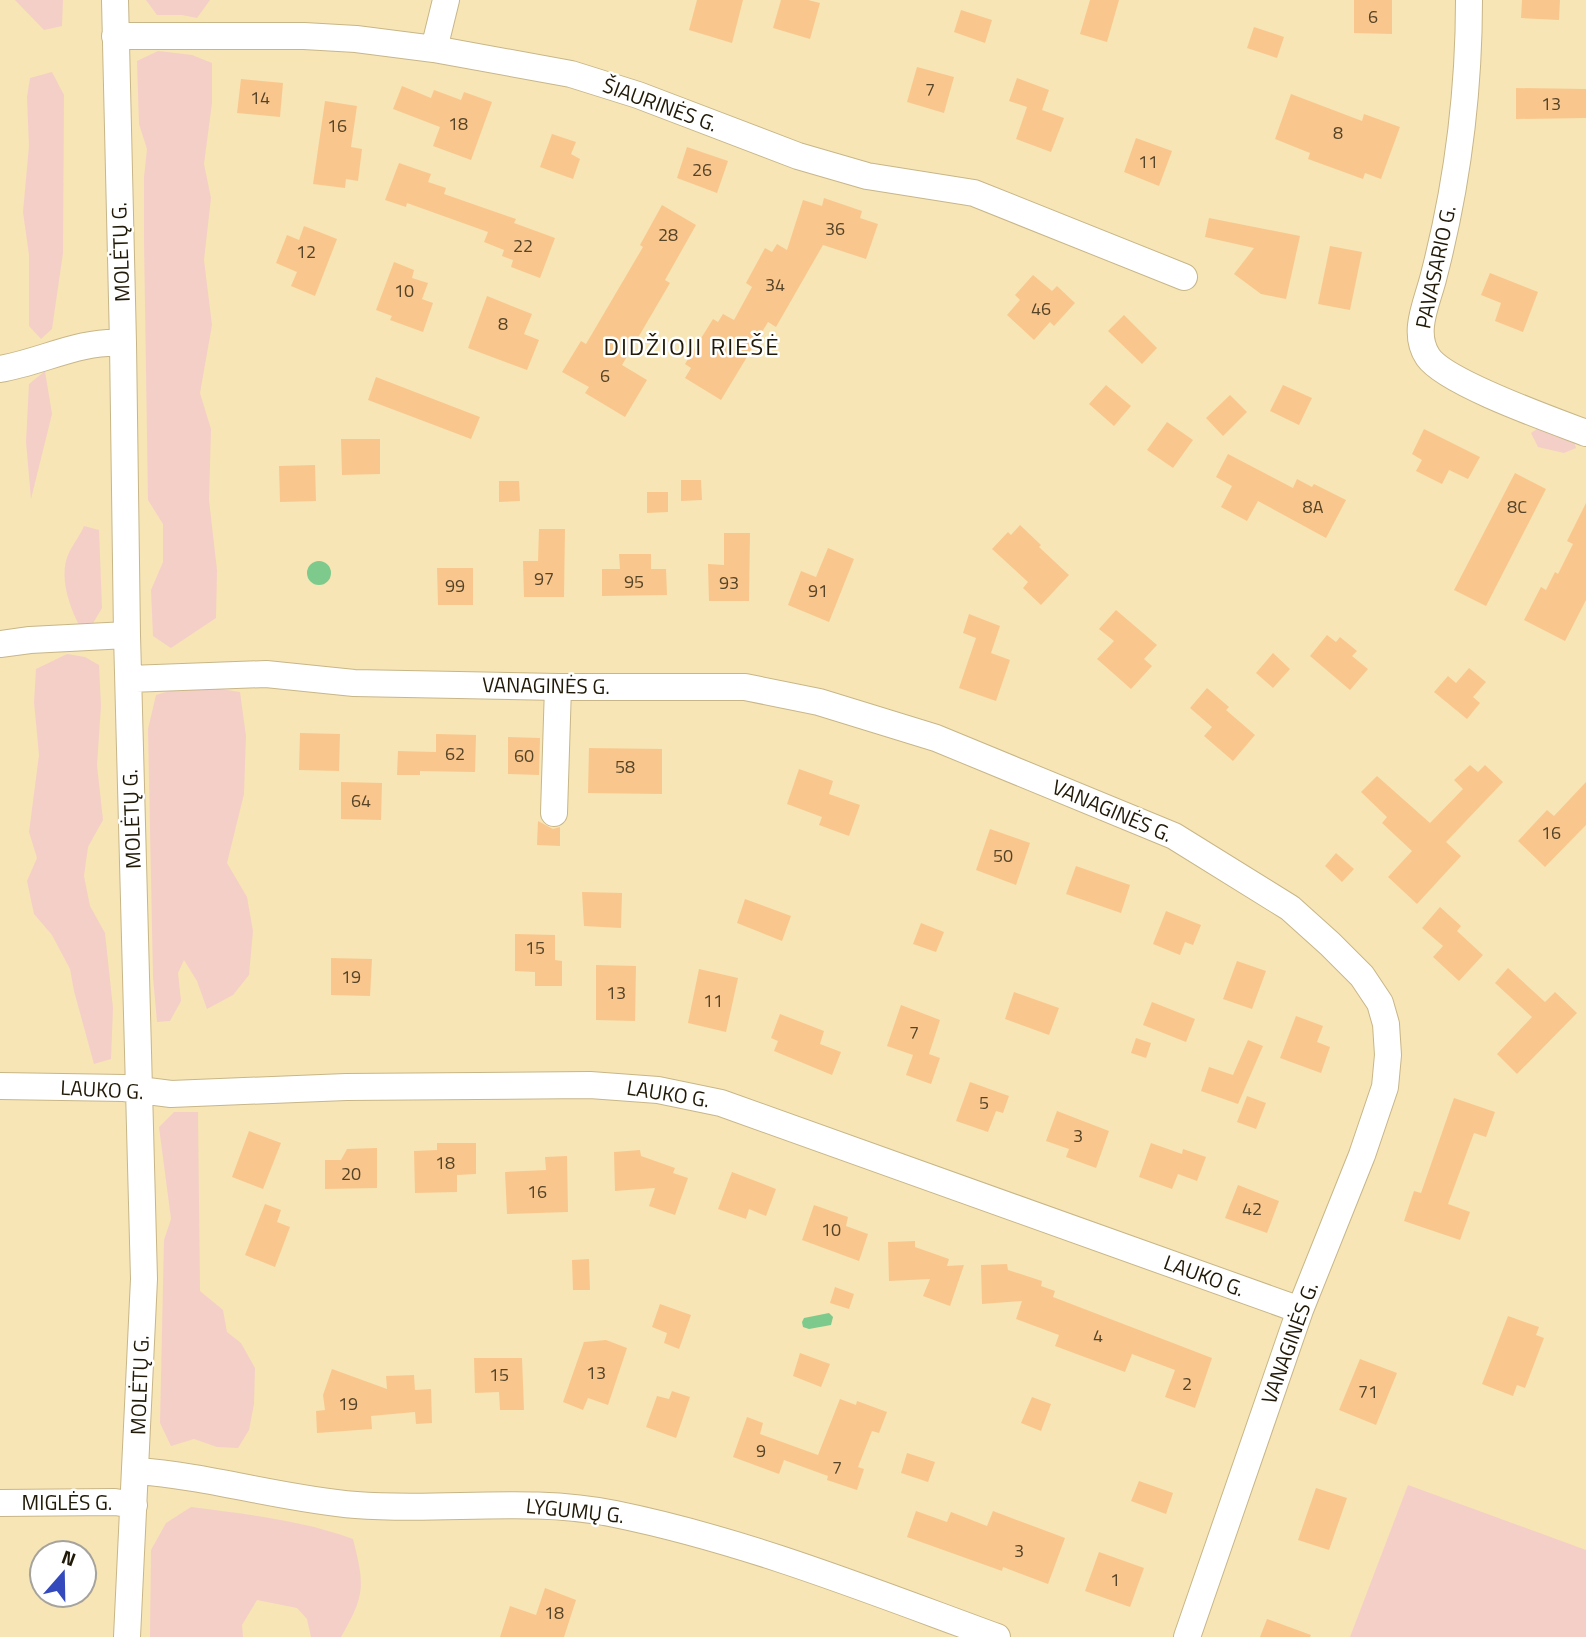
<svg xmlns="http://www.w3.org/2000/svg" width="1586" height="1637" font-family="'Titillium Web',sans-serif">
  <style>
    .green { fill: #f4cfc8 }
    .water { fill: #7dca8c }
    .building { fill: #f9c78d }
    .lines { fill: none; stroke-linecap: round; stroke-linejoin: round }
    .minor-casing { stroke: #c8b688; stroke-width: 28 }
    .minor { stroke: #fff; stroke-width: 26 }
    .labels { text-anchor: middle; stroke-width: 5; stroke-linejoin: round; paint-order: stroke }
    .number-label { font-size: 18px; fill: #564428 }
    .street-label { font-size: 21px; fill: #201907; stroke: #fff }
    .quarter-label { font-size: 24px; letter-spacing: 2px; fill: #201907; stroke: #fff }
  </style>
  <rect width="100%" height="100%" fill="#f7e5b5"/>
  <!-- green -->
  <path class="green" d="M15,0H63L62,26L44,30Z
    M146,0H210L197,18L182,15H157Z
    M158,51L192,55L212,63V103L204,164L211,198L204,260L212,325L200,393L211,429L209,500L217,570L216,618L171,648L153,636L151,590L163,562V524L148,500L144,242V177L147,149L139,124L137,61Z
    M52,72L64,95L63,253L52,329L41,339L29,326V255L23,212L29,146L27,97L30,78Z
    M45,371L52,414L31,499L26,442L29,384Z
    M1541,426L1573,437L1576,448L1564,453L1538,447L1531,433Z
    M84,526L99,530L102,608L92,625H79C69,605 59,577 68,555C72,545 80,536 84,526Z
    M67,654L85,657L99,665L101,706L97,765L103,820L88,847L84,876L90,906L105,933L113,1008L111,1059L94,1064L74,991L70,969L52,935L34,914L27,881L37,858L29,832L39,755L34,702L36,669Z
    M207,687L240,692L246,736L244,794L227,863L247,897L253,931L249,975L233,995L207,1009L197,981L184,960L178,973L181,1001L170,1021L157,1022L153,977L148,729L156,695L179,688Z
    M174,1112H198L200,1291L223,1310L227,1332L241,1343L255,1368L254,1404L249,1430L238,1448L217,1447L194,1439L171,1446L160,1423L164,1240L171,1219L159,1127Z
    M1408,1485L1586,1550V1637H1350Z
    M191,1507C246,1514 301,1520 353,1539C365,1586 365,1595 341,1637H311L307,1619L297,1608L257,1600L242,1625L243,1637H150L151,1550L166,1523Z"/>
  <!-- water -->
  <path class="water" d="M307 573a12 12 0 1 1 24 0a12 12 0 1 1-24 0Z
    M829,1313L833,1317L831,1325L809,1329L803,1327L802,1322L804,1318Z"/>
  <!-- building -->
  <path class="building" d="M697,0H743L732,43L689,30Z
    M781,0H808L820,3L810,39L773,28Z
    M1090,0H1119L1107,42L1080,34Z
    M1354,0H1392V34L1354,33Z
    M1522,0H1560L1559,20L1521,18Z
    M961,10L992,20L985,43L954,32Z
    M1254,27L1284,37L1277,58L1247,48Z
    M917,67L954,77L944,113L907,102Z
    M1017,78L1049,90L1042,110L1064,118L1051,152L1016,139L1027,107L1009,101Z
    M241,79L283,83L280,117L237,113Z
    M402,86L431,98L434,90L461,100L464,92L492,102L471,160L433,146L440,127L393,109Z
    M1516,88L1586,89V118L1516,119Z
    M1291,94L1362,121L1364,114L1400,127L1381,179L1365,173L1363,179L1308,159L1310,153L1275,139Z
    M325,101L357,106L351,147L362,149L358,181L346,179L345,188L313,184Z
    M552,134L576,142L571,154L580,159L573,179L540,167Z
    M1136,138L1172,151L1159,186L1124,172Z
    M687,147L728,161L717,193L677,178Z
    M399,163L431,174L428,182L446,188L444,194L516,219L514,223L555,238L540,278L511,267L513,260L502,256L504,250L484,242L488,232L407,203L406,207L385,200Z
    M824,198L862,211L860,218L878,224L866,259L823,245L776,327L768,322L721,400L685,378L691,368L685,364L713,319L718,322L723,314L734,320L752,287L746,283L765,248L772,252L777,244L787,250L803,200L822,206Z
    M662,205L696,225L665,280L670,283L622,365L647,380L625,417L585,393L589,387L562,372L581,341L586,344L643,247L640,245Z
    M1209,218L1300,236L1286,299L1261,294L1234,274L1254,248L1205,237Z
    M304,226L337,239L315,296L291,286L297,272L276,263L287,235L299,240Z
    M1330,246L1362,252L1350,310L1318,304Z
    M394,262L414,270L412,278L428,283L422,299L433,303L423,332L390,320L392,316L376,310Z
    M1490,273L1538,292L1523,332L1495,321L1501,303L1481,295Z
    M1033,275L1052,291L1057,286L1075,303L1054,326L1050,322L1034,340L1007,315L1020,300L1015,295Z
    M487,296L532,314L524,334L539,340L527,370L468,348Z
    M1124,315L1157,348L1142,364L1108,331Z
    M376,377L480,417L471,439L368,400Z
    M1106,385L1131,406L1114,426L1089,404Z
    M1283,385L1312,398L1299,425L1270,411Z
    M1230,395L1247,412L1223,436L1206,418Z
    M1167,422L1193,440L1173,468L1147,450Z
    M1424,429L1480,457L1468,479L1449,470L1442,484L1416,471L1422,460L1412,454Z
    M341,439H380V474L342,475Z
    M1228,454L1293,488L1297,479L1312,487L1314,484L1346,500L1326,538L1258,501L1247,521L1221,507L1232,486L1216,477Z
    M315,465L316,501L280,502L279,466Z
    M1515,473L1546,489L1486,606L1454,590Z
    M681,480H701L702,500L681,501Z
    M499,481H519L520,501L499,502Z
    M647,492H668V512L647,513Z
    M1586,503V600L1565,641L1524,620L1541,587L1546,590L1555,572L1558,574L1573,544L1567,541Z
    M1020,525L1041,545L1039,547L1069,575L1041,605L1023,588L1028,582L992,549L1008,532L1011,535Z
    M539,529H565L564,597H524L523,561H538Z
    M724,533H750L749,601H709L708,564L724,565Z
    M828,548L854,559L829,622L788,605L801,571L816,577Z
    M619,554H651V569H666L667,595L602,596V569H620Z
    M437,568H473V605H438Z
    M1116,610L1157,645L1144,659L1152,666L1131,689L1097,659L1114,641L1099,629Z
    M969,614L1000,626L991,653L1010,660L996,701L959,688L976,638L963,633Z
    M1327,635L1336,642L1340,637L1357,651L1352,656L1368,669L1350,690L1310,656Z
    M1273,653L1290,669L1273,688L1256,673Z
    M1469,668L1486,682L1473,697L1480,703L1467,719L1434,692L1448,676L1456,683Z
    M1207,688L1229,707L1226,710L1255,735L1233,761L1204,736L1212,727L1190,708Z
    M300,733L340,734L339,771L299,770Z
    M436,734L476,735L475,772L420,771V775H397L398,751L436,752Z
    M508,737L540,738L539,775L508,774Z
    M589,748L662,749V794L588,793Z
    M1470,765L1478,772L1485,765L1503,782L1446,842L1461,856L1417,904L1388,877L1412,851L1382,823L1387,817L1361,792L1377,776L1430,823L1463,789L1454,780Z
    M799,769L833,781L829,794L860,805L849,836L819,825L822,817L787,804Z
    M341,782L382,783L381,820L341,819Z
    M1586,782V825L1545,867L1518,841L1547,810L1554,816Z
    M538,821L553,829L560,827V846L537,845Z
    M990,829L1030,843L1016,885L976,870Z
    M1336,853L1354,869L1342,882L1325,866Z
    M1076,866L1130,885L1121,913L1066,894Z
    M582,892L622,893L621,928L584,926Z
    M745,899L791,916L782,941L737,923Z
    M1440,907L1461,926L1457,931L1483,955L1459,981L1433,957L1443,946L1422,928Z
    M1166,911L1201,925L1193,945L1185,942L1180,955L1153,944Z
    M921,923L944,932L936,952L913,944Z
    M515,934L555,935V960L562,961V986H535V972L515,971Z
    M331,958L372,959L370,996L331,995Z
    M1237,961L1266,971L1252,1009L1223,999Z
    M596,965L636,966L635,1021L596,1020Z
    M1508,968L1545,1002L1555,992L1577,1013L1517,1074L1497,1054L1532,1017L1495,983Z
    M699,969L738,978L726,1032L688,1023Z
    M1014,992L1059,1008L1049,1035L1005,1019Z
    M1152,1002L1195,1019L1186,1042L1143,1025Z
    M901,1005L940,1020L929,1054L940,1058L931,1084L906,1075L913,1055L887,1046Z
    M780,1014L824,1031L820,1044L841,1052L832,1075L774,1051L778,1041L771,1038Z
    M1296,1016L1323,1026L1317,1042L1330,1047L1321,1073L1280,1058Z
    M1136,1038L1151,1043L1146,1058L1131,1053Z
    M1248,1040L1263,1046L1238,1104L1201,1091L1209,1067L1233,1075Z
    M970,1082L1009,1096L1003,1113L996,1111L988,1132L956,1121Z
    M1247,1096L1266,1103L1256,1129L1237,1122Z
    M1454,1098L1495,1112L1486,1137L1474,1133L1448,1204L1470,1212L1460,1240L1404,1221L1414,1191L1421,1193Z
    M1057,1111L1109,1131L1096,1168L1066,1157L1069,1149L1046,1141Z
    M249,1131L281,1143L263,1189L232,1177Z
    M437,1143H476V1174L457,1175V1192L415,1193L414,1151L437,1150Z
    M1151,1143L1182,1154L1183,1149L1206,1157L1197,1181L1178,1174L1172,1189L1139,1177Z
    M377,1148V1188L325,1189V1160H341L347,1149Z
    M640,1150L641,1156L675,1168L673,1173L688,1178L675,1215L649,1206L655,1188L615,1191L614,1152Z
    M567,1156L568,1212L507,1214L505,1172L546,1170L545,1157Z
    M732,1172L776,1189L766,1216L749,1209L746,1219L718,1209Z
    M1238,1185L1279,1201L1267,1233L1225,1218Z
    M265,1204L281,1210L277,1222L290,1227L275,1267L245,1255Z
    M814,1205L848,1217L846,1226L868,1234L859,1261L802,1240Z
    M915,1241V1247L949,1259L947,1266L964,1265L950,1306L923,1296L930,1279L889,1281L888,1242Z
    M589,1259L590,1290H573L572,1260Z
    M1007,1264L1008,1270L1042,1281L1041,1286L1055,1291L1053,1297L1212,1358L1195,1408L1165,1397L1175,1370L1132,1354L1125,1372L1055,1346L1059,1335L1016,1319L1022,1301L982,1304L981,1265Z
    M835,1287L854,1294L849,1309L830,1303Z
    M660,1304L691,1315L679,1349L664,1343L667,1333L652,1327Z
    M1508,1316L1539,1327L1536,1335L1544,1338L1525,1388L1517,1385L1513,1396L1482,1384Z
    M606,1340L627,1348L608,1405L588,1398L583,1410L563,1402L584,1342Z
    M800,1353L830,1364L821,1387L793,1376Z
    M474,1358H522L524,1410H500L499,1392L475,1393Z
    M1360,1359L1397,1373L1376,1425L1339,1410Z
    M332,1369L387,1389L386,1376L414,1375L415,1390L431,1389L432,1423L416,1424L415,1412L371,1416L372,1429L317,1433L316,1411L325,1410L323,1395Z
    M672,1391L690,1397L676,1438L646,1427L657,1396L669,1399Z
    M1032,1397L1051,1404L1041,1431L1021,1423Z
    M840,1399L856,1405L857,1401L887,1412L879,1433L872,1431L858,1467L864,1469L857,1490L827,1480L828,1476L784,1460L779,1474L733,1457L747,1417L763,1423L760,1434L818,1455Z
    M907,1453L935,1462L928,1482L901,1473Z
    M1139,1481L1173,1493L1166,1514L1131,1501Z
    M1316,1488L1347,1498L1329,1550L1298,1540Z
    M916,1511L947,1522L951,1512L987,1526L993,1511L1065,1538L1048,1584L1003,1567L1002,1571L907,1537Z
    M1099,1552L1144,1568L1130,1607L1085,1591Z
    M545,1588L576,1600L564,1637H500L510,1606L536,1615Z
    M1267,1619L1311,1635L1310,1637H1260Z"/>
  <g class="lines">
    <!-- minor casing -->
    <g class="minor-casing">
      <path id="minor" d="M115,0L123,343L127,635L144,1279L127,1637
        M1469,0C1469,92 1457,186 1434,275C1428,301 1411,332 1428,357C1446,383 1552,420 1586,433
        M115,36H304L356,39L434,49L571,74L638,95L798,156L867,176L974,193L1184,277
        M434,49L446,0
        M0,369C42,362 79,340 123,343
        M0,644L30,640L127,635
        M129,679L266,674L354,683L558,687H745L819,702L936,738L1174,836L1290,908L1330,944L1362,976L1380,1003L1386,1024L1388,1055L1385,1087L1362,1155L1300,1310L1187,1637
        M554,813L558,687
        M0,1086L124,1088L171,1094L346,1087L590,1085L658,1090L721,1103L1300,1310
        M136,1471C210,1476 282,1499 356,1505C442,1512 529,1496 615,1514C747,1541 871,1591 997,1637
        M0,1503L115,1502L134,1505"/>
    </g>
    <!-- minor -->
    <use href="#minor" class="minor"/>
  </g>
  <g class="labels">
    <!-- number labels -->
    <g class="number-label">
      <text x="1373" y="23">6</text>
      <text x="930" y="96">7</text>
      <text x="260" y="104">14</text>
      <text x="1551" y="110">13</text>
      <text x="458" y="130">18</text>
      <text x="337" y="132">16</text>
      <text x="1338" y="139">8</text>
      <text x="1148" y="168">11</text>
      <text x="702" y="176">26</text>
      <text x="835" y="235">36</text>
      <text x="668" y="241">28</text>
      <text x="523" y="252">22</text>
      <text x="306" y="258">12</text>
      <text x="775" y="291">34</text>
      <text x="404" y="297">10</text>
      <text x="1041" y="315">46</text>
      <text x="503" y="330">8</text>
      <text x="605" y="382">6</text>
      <text x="1313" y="513">8A</text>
      <text x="1517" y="513">8C</text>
      <text x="544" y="585">97</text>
      <text x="634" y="588">95</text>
      <text x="729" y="589">93</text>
      <text x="455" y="592">99</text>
      <text x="818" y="597">91</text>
      <text x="455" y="760">62</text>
      <text x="524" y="762">60</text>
      <text x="625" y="773">58</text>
      <text x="361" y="807">64</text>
      <text x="1551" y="839">16</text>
      <text x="1003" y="862">50</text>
      <text x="535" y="954">15</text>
      <text x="351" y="983">19</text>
      <text x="616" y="999">13</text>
      <text x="713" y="1007">11</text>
      <text x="914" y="1039">7</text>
      <text x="984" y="1109">5</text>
      <text x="1078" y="1142">3</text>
      <text x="445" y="1169">18</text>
      <text x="351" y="1180">20</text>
      <text x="537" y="1198">16</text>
      <text x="1252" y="1215">42</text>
      <text x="831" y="1236">10</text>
      <text x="1098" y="1342">4</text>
      <text x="596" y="1379">13</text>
      <text x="499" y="1381">15</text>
      <text x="1187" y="1390">2</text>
      <text x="1368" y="1398">71</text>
      <text x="348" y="1410">19</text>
      <text x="761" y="1457">9</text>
      <text x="837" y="1474">7</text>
      <text x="1019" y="1557">3</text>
      <text x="1115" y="1586">1</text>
      <text x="554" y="1619">18</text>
    </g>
    <!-- street labels -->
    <g class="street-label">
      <text transform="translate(660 105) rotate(20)" y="7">ŠIAURINĖS G.</text>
      <text transform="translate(121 252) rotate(-92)" y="7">MOLĖTŲ G.</text>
      <text transform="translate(1436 267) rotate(-78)" y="7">PAVASARIO G.</text>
      <text transform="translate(546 686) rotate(1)" y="7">VANAGINĖS G.</text>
      <text transform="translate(1112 811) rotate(23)" y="7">VANAGINĖS G.</text>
      <text transform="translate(132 819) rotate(-92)" y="7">MOLĖTŲ G.</text>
      <text transform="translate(102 1090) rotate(3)" y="7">LAUKO G.</text>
      <text transform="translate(668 1094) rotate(9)" y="7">LAUKO G.</text>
      <text transform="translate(1204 1276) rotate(20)" y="7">LAUKO G.</text>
      <text transform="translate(1290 1343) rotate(-70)" y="7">VANAGINĖS G.</text>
      <text transform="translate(140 1385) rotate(-88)" y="7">MOLĖTŲ G.</text>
      <text x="67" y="1510">MIGLĖS G.</text>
      <text transform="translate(575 1511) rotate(6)" y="7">LYGUMŲ G.</text>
    </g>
    <!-- quarter labels -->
    <g class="quarter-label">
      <text x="692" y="355">DIDŽIOJI RIEŠĖ</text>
    </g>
  </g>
  <!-- north arrow -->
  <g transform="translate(63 1574) rotate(20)"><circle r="33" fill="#ffffff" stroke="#a6a39c" stroke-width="2"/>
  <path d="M0-5L12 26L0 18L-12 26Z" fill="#344abc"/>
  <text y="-10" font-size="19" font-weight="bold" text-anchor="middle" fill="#201907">N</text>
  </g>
</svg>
